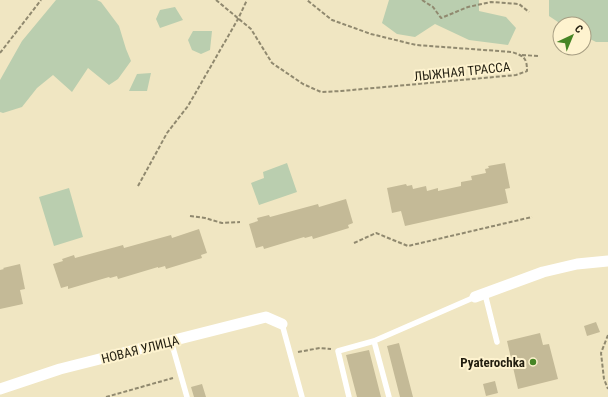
<svg xmlns="http://www.w3.org/2000/svg" width="608" height="397" font-family="'Roboto Condensed',sans-serif">
  <style>
    .green { fill: #baceaf }
    .building { fill: #c4ba97 }
    .lines { fill: none; stroke-linecap: round; stroke-linejoin: round }
    .path { stroke: #90896f; stroke-width: 2; stroke-dasharray: 4 2; stroke-linecap: butt }
    .lane { stroke: #fff; stroke-width: 5.5 }
    .street { stroke: #fff; stroke-width: 11 }
    .poi-dot { fill: #468525; stroke: #fef3cf; stroke-width: 1.5 }
    .labels { text-anchor: middle; stroke-width: 4; stroke-linejoin: round; paint-order: stroke }
    .street-label { font-size: 13px; fill: #211d0f; stroke: #fef3cf }
    .poi-label { font-size: 13px; font-weight: bold; fill: #211d0f; stroke: #fef3cf; text-anchor: end }
  </style>
  <rect width="100%" height="100%" fill="#f0e6c2"/>
  <!-- green -->
  <path class="green" d="M56,0H97L101,2L119,26L126,49L131,61L118,79L109,85L88,68L72,92L53,75L37,88L22,107L3,113L0,112V80L22,41Z
    M389,0H479V11L506,17L516,28L508,45L469,40L435,24L415,37L397,34L382,23Z
    M549,0H608V42H596L584,36V24H561L549,16Z
    M175,7L183,20L160,28L156,19L160,10Z
    M193,31H212L210,50L201,54L192,50L188,40Z
    M151,73L147,91H129L137,74Z
    M287,163L297,192L259,205L251,183L264,178L263,172Z
    M69,188L83,237L54,246L39,197Z"/>
  <!-- building -->
  <path class="building" d="M505,163L510,188L505,189L508,203L405,226L401,211L392,213L387,188L406,184L407,186L412,185L413,189L426,186L427,191L438,188V191L461,186V182L472,180L471,176L486,173L485,169L489,168L488,166Z
    M346,199L353,223L348,225L349,228L313,239L312,236L305,238L304,237L264,249L263,246L256,248L249,224L258,221L257,218L269,215L270,217L318,204L319,207Z
    M199,229L207,253L201,255L202,258L166,269L165,266L158,268V267L118,279L117,276L110,278L109,277L68,289V286L61,288L53,264L63,261L62,259L74,255L75,258L123,245L124,248L171,235L172,238Z
    M20,264L25,289L20,290L23,304L0,309V270L4,269L3,268Z
    M596,322L600,332L587,336L584,326Z
    M540,333L543,345L549,344L558,379L518,389L507,341Z
    M399,343L413,397H400L387,346Z
    M369,350L381,397H357L346,355Z
    M495,381L498,393L486,396L483,384Z
    M202,384L206,397H194L191,387Z"/>
  <g class="lines">
    <!-- path -->
    <path class="path" d="M216,0L251,29L272,63L303,84L321,92L341,91L516,75L527,71C527,58 524,56 512,52L416,45L371,34L332,20L307,0
      M422,0L433,7L441,18L468,7L491,2L519,4L529,12
      M0,53L41,0
      M522,55L538,56
      M138,186L167,133L188,106L238,19L247,0
      M190,216L205,218L222,223L240,222
      M354,243L376,233L408,246L532,217
      M608,335L601,353L604,379L608,389
      M298,352L320,348L331,349
      M106,397L173,378"/>
    <!-- lane -->
    <path class="lane" d="M485,294L497,342
      M282,324L302,397
      M171,341L187,397
      M374,341L389,397
      M349,397L338,351L374,341L475,297"/>
    <!-- street -->
    <path class="street" d="M475,297L543,272L577,264L608,261
      M0,389L60,369L266,317L282,324"/>
  </g>
  <!-- markers -->
  <circle class="poi-dot" cx="533" cy="362" r="4"/>
  <g class="labels">
    <!-- street labels -->
    <g class="street-label">
      <text transform="translate(462 71) rotate(-6)" y="5">ЛЫЖНАЯ ТРАССА</text>
      <text transform="translate(140 349) rotate(-14)" y="5">НОВАЯ УЛИЦА</text>
    </g>
    <!-- poi labels -->
    <g class="poi-label">
      <text x="525" y="367">Pyaterochka</text>
    </g>
  </g>
  <!-- north arrow -->
  <g transform="translate(572 36) rotate(44)"><circle r="19" fill="#fef3cf" stroke="#a69d82"/>
  <path d="M0-3L7 15L0 10L-7 15Z" fill="#468525"/>
  <text y="-6" font-size="11" font-weight="bold" text-anchor="middle" fill="#211d0f">С</text>
  </g>
</svg>
